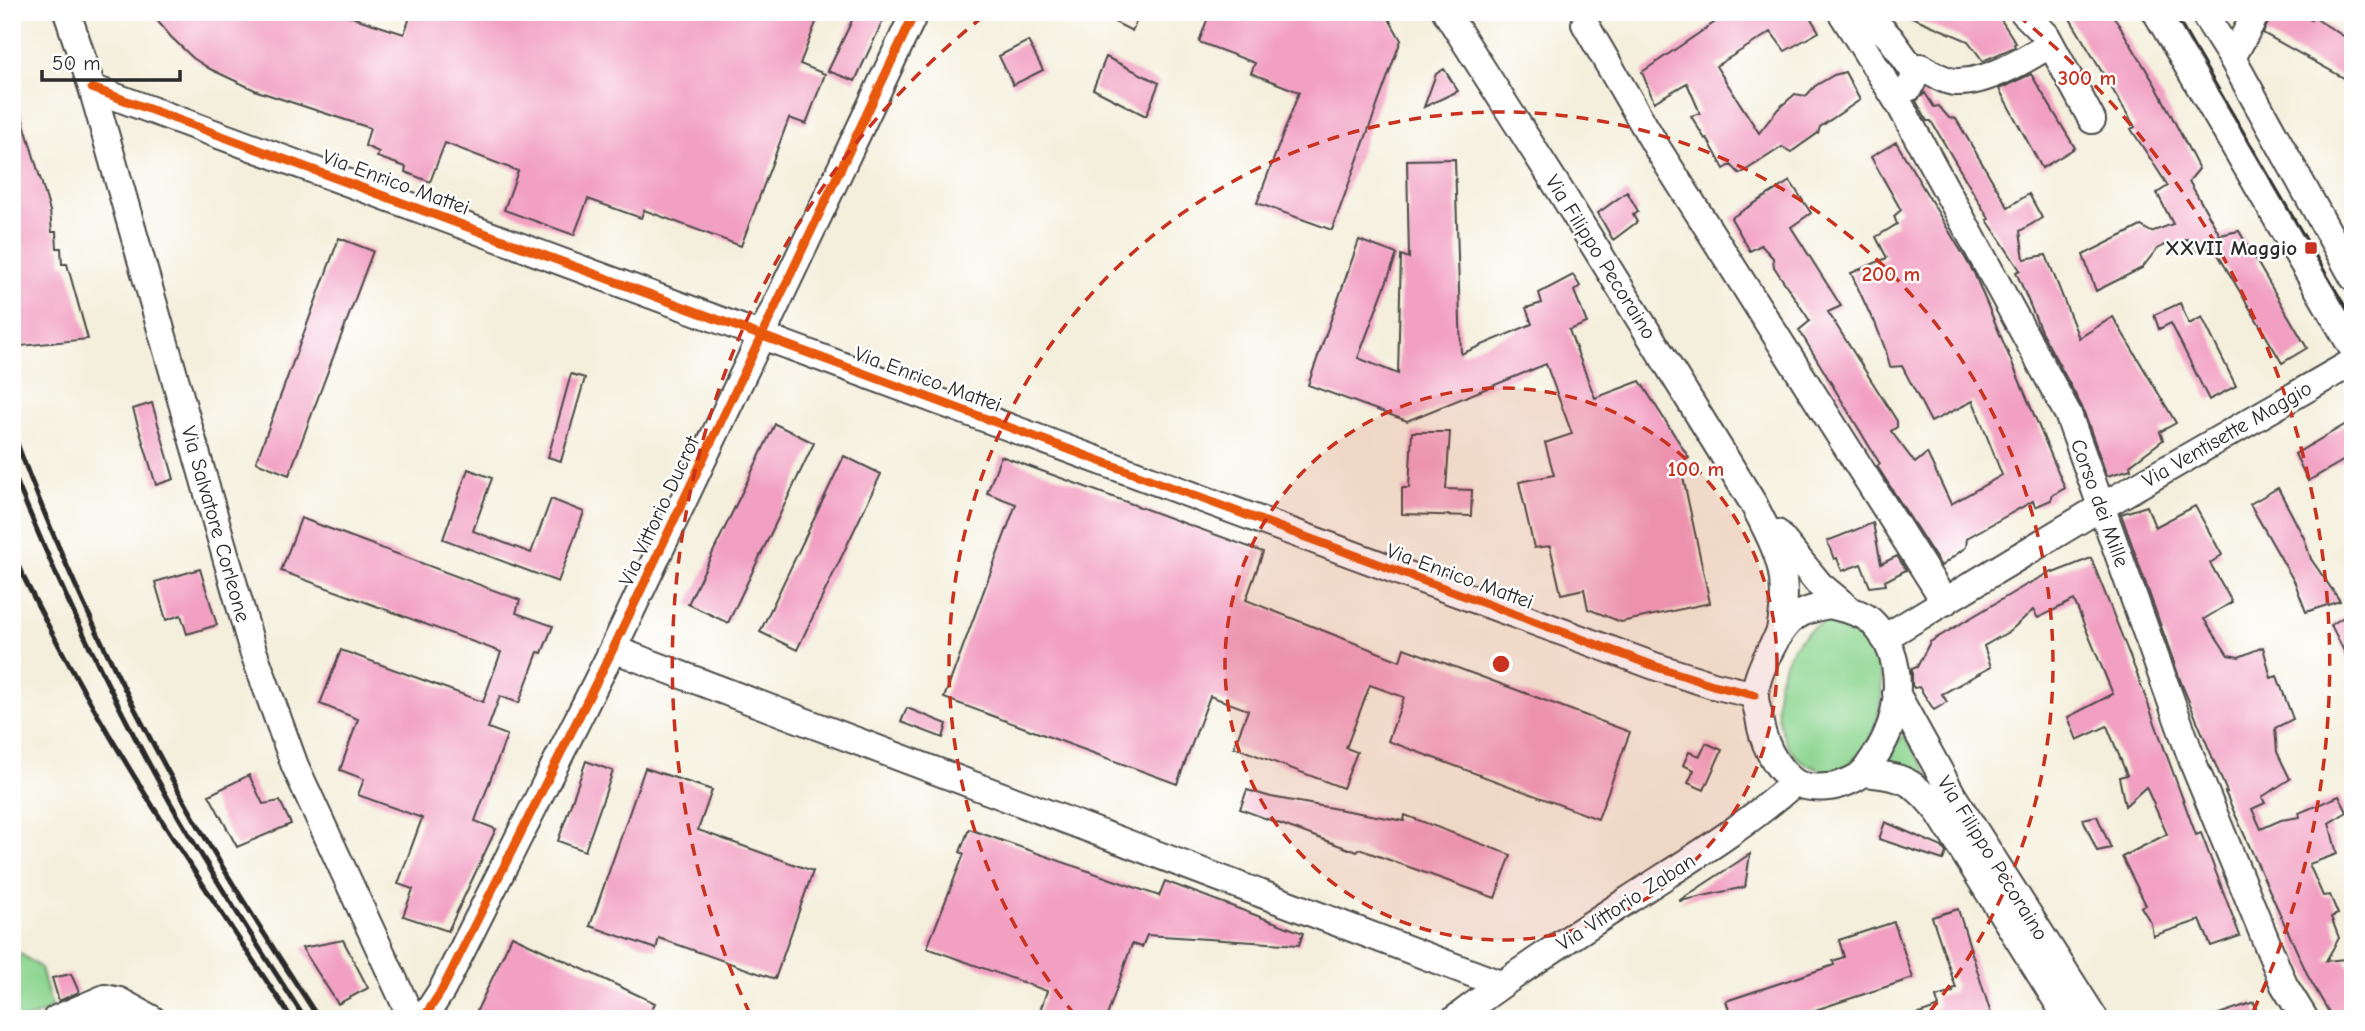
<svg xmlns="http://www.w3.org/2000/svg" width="2365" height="1031" font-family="'Comic Neue',sans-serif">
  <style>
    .green { fill: #8dd590; stroke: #5c805e; stroke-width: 2 }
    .building { fill: #f2a0c2 }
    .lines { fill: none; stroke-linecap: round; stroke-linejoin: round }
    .minor-casing { stroke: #494846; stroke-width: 30 }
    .minor { stroke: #fff; stroke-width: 26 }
    .tram { stroke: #2b2b2b; stroke-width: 2 }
    .rail { stroke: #2b2b2b; stroke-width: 5 }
    .cycleway-casing { stroke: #fff; stroke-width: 13 }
    .cycleway { stroke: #e8590c; stroke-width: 9 }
    .ring { fill: none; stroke: #c8321e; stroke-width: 3.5; stroke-dasharray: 12 9 }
    .poi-dot { fill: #c8321e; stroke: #fff; stroke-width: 2.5 }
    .labels { text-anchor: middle; stroke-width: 5; stroke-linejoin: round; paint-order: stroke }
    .street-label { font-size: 21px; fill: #2b2b2b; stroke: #fff }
    .poi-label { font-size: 21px; font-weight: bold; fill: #2b2b2b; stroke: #fff; text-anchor: end }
    .centre { fill: #c8321e; stroke: #fff; stroke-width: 3.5 }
    .ring-label { font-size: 21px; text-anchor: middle; font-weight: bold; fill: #c8321e; stroke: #fff; stroke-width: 5; stroke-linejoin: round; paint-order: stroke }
  </style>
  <rect width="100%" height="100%" fill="#fff"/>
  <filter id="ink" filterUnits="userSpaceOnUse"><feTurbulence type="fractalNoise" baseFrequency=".0143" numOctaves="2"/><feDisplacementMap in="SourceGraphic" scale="14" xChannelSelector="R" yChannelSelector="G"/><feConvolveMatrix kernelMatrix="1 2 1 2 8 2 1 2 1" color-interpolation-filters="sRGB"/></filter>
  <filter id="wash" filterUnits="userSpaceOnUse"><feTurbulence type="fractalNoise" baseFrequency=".00686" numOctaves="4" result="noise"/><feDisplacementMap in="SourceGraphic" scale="28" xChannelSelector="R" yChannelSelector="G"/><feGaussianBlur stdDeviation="1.57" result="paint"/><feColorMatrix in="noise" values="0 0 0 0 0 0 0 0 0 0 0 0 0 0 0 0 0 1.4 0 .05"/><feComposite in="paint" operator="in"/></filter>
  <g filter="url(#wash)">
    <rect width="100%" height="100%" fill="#f4efdc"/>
    <!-- green -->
    <path class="green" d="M1828,620C1921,632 1877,796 1813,767C1801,762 1791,753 1786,742C1765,699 1782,637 1828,620Z
      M1904,736L1905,737L1933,782L1929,784L1887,763L1901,737Z
      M12,948L41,968L52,1009L27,1019H12Z"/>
    <g id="blocks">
      <!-- building -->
      <path class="building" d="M150,12H336L404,34L412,12H820L800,64L825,74L806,124L789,118L741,246L644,210L641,218L588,199L574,235L504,210L518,171L445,143L430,182L405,172L406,167L377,157L379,152L365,146L370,128L257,91L210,69L193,58L171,37Z
        M856,12H887L855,81L828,71Z
        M1095,12H1141L1132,31Z
        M1210,12H1385L1401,40L1332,230L1257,203L1299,92L1251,73L1255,63L1199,42Z
        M1730,12H1807L1819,32L1785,51L1771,32L1716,66L1759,133L1778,109L1795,94L1806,96L1815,86L1834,75L1845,72L1860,100L1820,127L1818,133L1791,152L1782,147L1740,174L1731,165L1724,169L1707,138L1705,139L1691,116L1700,113L1687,83L1654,102L1642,72Z
        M1900,12H1996L2016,43L2014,44L2015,47L1983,61L1968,41Z
        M2066,12H2111L2156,86L2199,169L2189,181L2220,235L2239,231L2307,348L2282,363L2213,246L2195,252L2187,239L2175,246L2169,243L2157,249L2142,268L2096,291L2083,255L2141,226L2151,232L2173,224L2157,193L2168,186L2131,129L2135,127Z
        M2273,12H2299L2311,20L2313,17L2353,42V83L2263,33Z
        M1028,41L1043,70L1013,85L999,56Z
        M1106,57L1159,83L1146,116L1093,89Z
        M1444,69L1458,91L1424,107L1436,74Z
        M2031,74L2075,148L2042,168L1999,89Z
        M1925,93L1934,107L1939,106L1949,118L1956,119L2008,207L2029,194L2042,218L2020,231L2024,259L2046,255L2079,338L2113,317L2176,423L2160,432L2163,440L2130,465L2131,469L2107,476L2082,407L2041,331L2016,272L2020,270L1987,220L1989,219L1931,121H1927L1916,101Z
        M12,97H16L50,211L52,232H56L57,248H61L62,264H67L88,339L12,347Z
        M1896,142L1974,273L2065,488L2053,495L2051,500L2035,507L2033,501L1967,538L1966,547L1941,566L1877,466L1880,464L1799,330L1810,321L1774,267L1773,258L1761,245L1750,251L1731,218L1790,181L1811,213L1791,227L1841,306L1828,312L1897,421V427L1891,431L1915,463L1927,453L1951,504L2002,475L1973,401L1931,422L1902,366L1890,367L1886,351L1874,320L1873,321L1851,273L1887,258L1876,237L1897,224L1894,216L1901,210L1871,157Z
        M1455,159L1461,354L1532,324L1526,308L1542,303L1539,293L1573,275L1580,286L1574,291L1587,323L1569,330L1595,398L1640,381L1689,458L1680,463L1710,603L1621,622L1588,609L1584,589L1561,594L1550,546L1534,548L1519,482L1554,475L1545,443L1572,434L1546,364L1407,421L1308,385L1359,240L1397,254L1358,358L1398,374L1401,255L1409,258L1407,160Z
        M1627,192L1638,211L1633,215L1637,222L1613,240L1598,213Z
        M339,238L373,251L289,475L256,462Z
        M2180,303L2189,324L2202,317L2236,386L2209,400L2171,323L2159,329L2154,315Z
        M571,374L585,378L561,461L548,457Z
        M152,403L174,479L156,485L133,409Z
        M2353,420V455L2308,481L2295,454Z
        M775,424L814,443L728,623L688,604Z
        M1412,432H1450L1446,489L1472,490L1471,516L1402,514V488H1409Z
        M844,456L881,474L797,650L760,632Z
        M1001,456L1263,552L1246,600L1400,661L1404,648L1630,732L1598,819L1388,741L1404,697L1370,685L1346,748L1357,752L1343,788L1234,747L1248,710L1210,696L1177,784L944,698L1016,504L987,493Z
        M468,469L492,478L473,531L531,553L551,499L584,512L558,582L443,539Z
        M2278,488L2304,538L2311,559L2340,601L2306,612L2295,583L2250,504Z
        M2147,506L2155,527L2195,506L2222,555L2210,563L2232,602L2204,619L2228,655L2239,657L2263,647L2271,678L2277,676L2293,719L2275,728L2277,752L2290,779L2262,797L2265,803L2252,809L2261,829L2281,820L2300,817L2299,813L2339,796L2347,812L2329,823L2337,854L2309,864L2323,896L2330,895L2338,914L2331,917L2339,938L2326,961L2345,959L2353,973V1019H2333L2309,978L2225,792H2227L2182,685L2121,514Z
        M301,518L520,600L516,613L553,626L542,653L538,652L519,703L500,696L488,728L507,735L475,821L496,829L448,931L403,916L413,889L398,884L422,818L358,795L364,779L340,770L358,719L320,704L341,650L483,702L501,652L281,571Z
        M1873,523L1881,564L1897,556L1906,570L1885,581L1886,585L1870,587L1861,564L1842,571L1837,558L1834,559L1827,541Z
        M2091,558L2137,674L2196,835L2201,833L2240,936L2211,946L2200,920L2153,936L2151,923L2141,907L2146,905L2122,857L2167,834L2146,787L2125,806L2119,777L2127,775L2107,726L2077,740L2068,717L2113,694L2074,600L2038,618L2033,610L2010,631L1984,646L1991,667L1942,694L1947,702L1934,710L1919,687L1914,688L1912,685V669L1917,667L1930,642L2026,585L2052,571L2053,573Z
        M200,569L217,625L187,634L181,615L166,620L155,582Z
        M2353,611V669L2331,625Z
        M907,708L947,724L943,738L901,722Z
        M1706,743L1722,750L1704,790L1688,783L1694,770L1683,765L1689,752L1700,756Z
        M586,761L613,771L585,851L558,841Z
        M645,768L712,790L698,830L813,871L775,979L659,938L656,949L590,926Z
        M249,775L263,804L280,801L291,824L237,847L209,795Z
        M1247,790L1271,797L1404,821L1405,815L1511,855L1495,898L1359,849L1357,852L1240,809Z
        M2097,816L2111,848L2097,851L2083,819Z
        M1885,822L1942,847L1946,853L1943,860L1879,839Z
        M969,829L1159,896L1165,881L1303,933L1299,945L1147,935L1142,947L1132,944L1106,1019H1037L1047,991L927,948L964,854L960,852Z
        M1750,854L1745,887L1680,901V900Z
        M1958,909L1991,1014L1976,1019H1914L1913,1016L1939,1007L1936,997L1953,992L1952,989L1956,988L1932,917Z
        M1894,922L1913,978L1788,1019H1732L1726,1001L1834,965L1833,961L1844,957L1839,940Z
        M512,936L655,1003L648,1019H473Z
        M343,940L368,988L338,1004L302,948Z
        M71,974L79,992L59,1001L52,978Z
        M2254,1002L2259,1019H2213V1016Z"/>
    </g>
  </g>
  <g filter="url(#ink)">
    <use href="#blocks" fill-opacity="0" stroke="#494846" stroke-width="2"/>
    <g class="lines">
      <!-- minor casing -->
      <g class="minor-casing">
        <path id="minor" d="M67,12L92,88L252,648L295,766L412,1019
          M1446,12L1561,192L1753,503C1779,554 1792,576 1779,635
          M1841,12L1901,107L2068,414L2194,765L2284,985L2305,1019
          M1865,12L1891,39L1916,74L1910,87
          M2023,12L2046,35L2092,120
          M2156,12L2353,349
          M2203,12L2232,58L2353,277
          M1585,24L1659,151L1945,602
          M2232,58L2257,12
          M1916,74L1920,67C1930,72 1944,81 1955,82C1985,84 2025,60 2051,44
          M92,88L1657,667L1713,685L1755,695
          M1777,533L1820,585L1849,609
          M1830,605C1844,609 1863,612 1873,623C1908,659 1901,718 1875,756C1871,761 1867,769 1863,773C1855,780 1839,786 1829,787C1818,788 1802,788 1793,781C1774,767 1762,740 1759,717C1758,711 1755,703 1755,696C1755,676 1778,628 1795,617C1805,610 1818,607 1830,605Z
          M1884,638L2101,507L2353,362
          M613,649L1500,984
          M1896,693L1953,796L2095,1019
          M1862,773C1905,776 1914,781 1940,814L2068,1019
          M56,1019L105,998L119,1001L152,1019
          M423,1019L442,990L613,649L915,12
          M1455,1019C1520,969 1590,925 1659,880C1706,850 1753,820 1794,783"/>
      </g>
      <!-- minor -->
      <use href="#minor" class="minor"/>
      <!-- tram -->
      <path class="tram" d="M2174,12L2353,319"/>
      <!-- rail -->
      <path class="rail" d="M12,430C59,557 116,679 182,797C224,873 272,946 319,1019
        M12,470C58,584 110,695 170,802C212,876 259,947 305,1019
        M12,553C90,718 191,868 292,1019"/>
      <!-- cycleway casing -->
      <g class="cycleway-casing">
        <path id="cycleway" d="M92,88L1657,667L1713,685L1755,695
          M423,1019L442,990L613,649L915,12"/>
      </g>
      <!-- cycleway -->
      <use href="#cycleway" class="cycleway"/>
    </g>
  </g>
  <!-- distance rings -->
  <circle cx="1501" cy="664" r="276" fill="#c8321e" fill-opacity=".12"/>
  <g class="ring">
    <circle cx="1501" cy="664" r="276"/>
    <path d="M1075 1015A552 552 0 1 1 1927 1015"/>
    <path d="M750 1014A829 829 0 0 1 985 15M2017 15A829 829 0 0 1 2252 1014"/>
  </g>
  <!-- markers -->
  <rect class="poi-dot" x="2304" y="241" width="14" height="14" rx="3.5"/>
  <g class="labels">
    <!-- street labels -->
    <g class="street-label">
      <text transform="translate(396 182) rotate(20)" y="7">Via Enrico Mattei</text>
      <text transform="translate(1601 257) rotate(58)" y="7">Via Filippo Pecoraino</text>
      <text transform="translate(928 379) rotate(20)" y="7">Via Enrico Mattei</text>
      <text transform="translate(2227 434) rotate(-30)" y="7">Via Ventisette Maggio</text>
      <text transform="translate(2100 503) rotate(70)" y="7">Corso dei Mille</text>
      <text transform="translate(659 511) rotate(-65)" y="7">Via Vittorio Ducrot</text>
      <text transform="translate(216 524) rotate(74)" y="7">Via Salvatore Corleone</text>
      <text transform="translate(1460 576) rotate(20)" y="7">Via Enrico Mattei</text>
      <text transform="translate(1993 858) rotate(58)" y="7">Via Filippo Pecoraino</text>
      <text transform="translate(1626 902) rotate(-33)" y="7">Via Vittorio Zaban</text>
    </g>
    <!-- poi labels -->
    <g class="poi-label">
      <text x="2297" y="255">XXVII Maggio</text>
    </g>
  </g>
  <circle cx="1501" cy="664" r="10" class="centre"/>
  <g class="ring-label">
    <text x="2087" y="85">300 m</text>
    <text x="1891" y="281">200 m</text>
    <text x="1696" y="476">100 m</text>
  </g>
  <!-- margin -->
  <rect width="2365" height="1031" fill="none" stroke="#fff" stroke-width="42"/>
  <!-- scale -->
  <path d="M42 70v10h138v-10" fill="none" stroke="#2b2b2b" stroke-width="3.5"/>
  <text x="52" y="70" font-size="21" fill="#2b2b2b" stroke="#ffffff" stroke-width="5" paint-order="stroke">50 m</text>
</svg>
